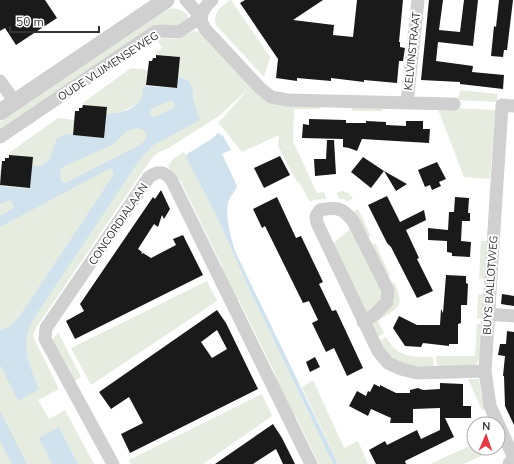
<svg xmlns="http://www.w3.org/2000/svg" width="514" height="464" font-family="'Nunito Sans',sans-serif">
  <style>
    .green { fill: #e6ecdf; fill-rule: evenodd }
    .water { fill: #cfe2ee; fill-rule: evenodd }
    .building { fill: #1a1a1a; fill-rule: evenodd }
    .lines { fill: none; stroke-linecap: round; stroke-linejoin: round }
    .minor { stroke: #d0d0d0; stroke-width: 13 }
    .tertiary { stroke: #d0d0d0; stroke-width: 17 }
    .labels { text-anchor: middle; stroke-width: 4; stroke-linejoin: round; paint-order: stroke }
    .street-label { font-size: 11px; fill: #333; stroke: #fff }
  </style>
  <rect width="100%" height="100%" fill="#fff"/>
  <!-- green -->
  <path class="green" d="M230,0H231L270,57L264,77L216,25C212,13 221,7 230,0Z
    M172,8L181,10L188,15L187,20L0,133V122L165,11Z
    M194,31L198,32L202,36L205,34L273,96L320,103V109H294L293,141L317,193L324,192L326,199L314,200L310,202L299,182H297L278,146L279,135L242,152L218,122L224,117L248,89L219,116L167,149L157,153L151,159L36,328L33,335L35,341L59,389L38,400L49,419L65,410L94,464H78L59,427L73,464H0V195L30,200L43,164L40,166L28,189L0,186V170H7L9,153L58,118L74,120L73,135L69,134L56,140L52,154L81,148L137,104L118,114H106V107L83,105L84,102L131,68L148,70L146,85L142,98H183L194,103C193,89 193,81 178,76L180,57L156,55L157,52L162,48L157,40L163,38L179,39ZM29,328C20,349 32,369 39,389L19,364L21,338Z
    M460,90L498,94L497,102L458,100Z
    M352,105L382,106V111H352Z
    M437,107L495,110L490,179L464,177Z
    M184,152L217,217L250,291L333,464H319L295,415H294L274,382L276,376L239,300H237L220,272L222,266L180,180L174,178L168,166L172,160Z
    M343,191L348,193L353,198L347,202L344,199H339L337,192Z
    M358,209L371,236L367,237L352,212Z
    M349,230H352L382,287L384,300L365,316L333,244Z
    M481,241H487L484,279L479,278Z
    M375,243L390,275L386,276L370,245Z
    M207,281L217,301L91,385L71,348Z
    M394,282C406,308 398,307 378,321L384,333L377,337L371,329C374,314 383,310 394,301L390,284Z
    M478,294H484L482,319L477,318Z
    M477,324H482C482,336 484,361 473,366L437,367L436,356H475Z
    M58,332L81,377L73,382L52,341Z
    M386,337C398,358 412,357 433,357L434,367L408,366L389,357L379,341Z
    M468,379H479L481,395L486,409L482,410Z
    M313,380L344,448L358,441L368,464H338L302,387Z
    M262,394L272,416L203,464H131L129,460Z
    M474,444V448H498L464,464H430Z"/>
  <!-- water -->
  <path class="water" d="M178,76C194,82 192,86 194,101C195,107 198,114 200,120L152,146L138,162L32,321C20,349 29,362 39,389L18,401L0,365V330L11,326L21,314L114,174L112,169H109L0,227V216L14,208L11,200L0,204V186L28,189L31,166H40L50,159L56,140L61,136L69,134L103,138L106,114C118,114 135,110 141,99C143,95 143,90 143,86L177,88ZM171,100L174,103L175,107L155,117H153L150,114L151,109ZM139,128L145,131C148,138 145,141 140,145L65,183L61,181L60,171L63,167L114,144L122,135L129,130Z
    M218,133L223,136L231,150L222,154L237,186C235,192 231,195 229,200C224,214 231,238 235,251L338,464H333L250,291L217,217L186,157L187,154L213,138Z
    M0,411L27,464H12L0,441Z
    M59,427L78,464H52L39,438Z"/>
  <!-- building -->
  <path class="building" d="M0,0H45L57,18L16,45L5,28L0,31Z
    M245,0H323L293,20L334,25L333,35L353,37L357,0H403L399,42H400V47L405,48L403,61H399L397,83L364,80V82L331,78V81L297,78V81L276,78L278,59L240,3Z
    M429,0H443L439,30L460,32L464,0H478L473,46L438,42L436,61L473,66L472,72L504,75L503,89L460,84V82L421,80Z
    M499,0H513L507,50H504L503,57L491,56L494,26L496,27Z
    M156,55L180,57L177,88L146,85L149,61H152L153,58H156Z
    M83,105L107,107L104,138L73,135L75,111H79V108H82Z
    M309,119L346,120V123H366V121L386,122V125L406,126V121H423V129H430L429,143L362,139L357,151L349,148L343,147V139L302,138L303,124L309,125Z
    M327,140H334L336,174L315,176L314,159H326Z
    M9,155L33,157L30,188L0,185L2,161H5V158H9Z
    M280,156L290,175L264,188L254,168Z
    M363,157L384,171L371,188L351,172Z
    M437,162L446,179L439,182L441,186L432,190L430,185L425,187L418,170Z
    M384,171L407,184L396,191Z
    M161,190L170,209L164,219L162,215L158,227L154,224L138,249L142,252L141,254L143,253L151,258L176,245L173,239L183,235L203,275L75,339L66,321L84,311L80,304L153,197L155,199Z
    M387,196L400,222L424,210L426,220L406,230L419,258L417,259L433,291L417,298L391,247L387,243L368,205Z
    M277,197L296,238L301,236L323,282L319,284L332,311L336,310L363,368L347,376L334,348L326,352L312,323L318,320L309,301L303,303L265,226L262,228L253,209Z
    M455,197L469,198L468,213H470V221H462L461,241L471,242L470,257L452,256V253L447,252V241L428,240V228L448,230L449,212H454Z
    M446,275L466,276V283L468,284L467,305H461V323L458,324V344H449V346L423,343L421,347L405,346L393,328L399,316L417,325H440L441,309L443,313Z
    M502,294L514,296V306L501,304Z
    M217,310L226,323L258,389L130,453L121,434L143,423L129,397L111,409L99,392ZM217,330L227,349L212,358L201,342Z
    M507,331L514,332V425L505,406L504,376H503L505,356L498,355L500,344H506Z
    M315,357L320,367L310,372L306,362Z
    M440,383L463,384V406H471V418H445L454,437L405,461L406,464H376L369,450L385,441L387,445L417,430L421,439L440,430V408L413,409V423H390L391,418L371,409L368,416L349,406L357,391L366,396L368,391L370,392L374,384L380,387V385L396,393H410V390L418,388L423,390L440,389Z
    M273,424L282,438L295,464H283L276,449L253,464H215Z"/>
  <g class="lines">
    <!-- minor -->
    <path class="minor" d="M186,0L201,17L202,23L205,29L260,88L271,97L288,100L454,104
      M0,81L15,102
      M407,103L418,0
      M514,106L502,105L485,371L490,406L514,458
      M0,137L155,32L162,31L179,32L201,17C203,9 206,5 212,0
      M488,314L514,316
      M363,322L375,314L387,302L388,290L353,221C342,207 336,207 320,210L316,216L317,223L378,351L388,363L401,369L417,373L485,371
      M113,464L45,339L46,328L149,177C159,170 165,171 172,181L311,464"/>
    <!-- tertiary -->
    <path class="tertiary" d="M0,112L166,0
      M511,464L514,463"/>
  </g>
  <g class="labels">
    <!-- street labels -->
    <g class="street-label">
      <text transform="translate(412 51) rotate(-84)" y="4">KELVINSTRAAT</text>
      <text transform="translate(108 66) rotate(-33)" y="4">OUDE VLIJMENSEWEG</text>
      <text transform="translate(118 224) rotate(-56)" y="4">CONCORDIALAAN</text>
      <text transform="translate(490 285) rotate(-86)" y="4">BUYS BALLOTWEG</text>
    </g>
  </g>
  <!-- north arrow -->
  <g transform="translate(486 436) rotate(2)"><circle r="19" fill="#ffffff" stroke="#adadad"/>
  <path d="M0-3L7 15L0 10L-7 15Z" fill="#e63946"/>
  <text y="-6" font-size="11" font-weight="bold" text-anchor="middle" fill="#333333">N</text>
  </g>
  <!-- scale -->
  <path d="M10 26v6h89v-6" fill="none" stroke="#333333" stroke-width="2"/>
  <text x="16" y="26" font-size="12" fill="#333333" stroke="#ffffff" stroke-width="3" paint-order="stroke">50 m</text>
</svg>
